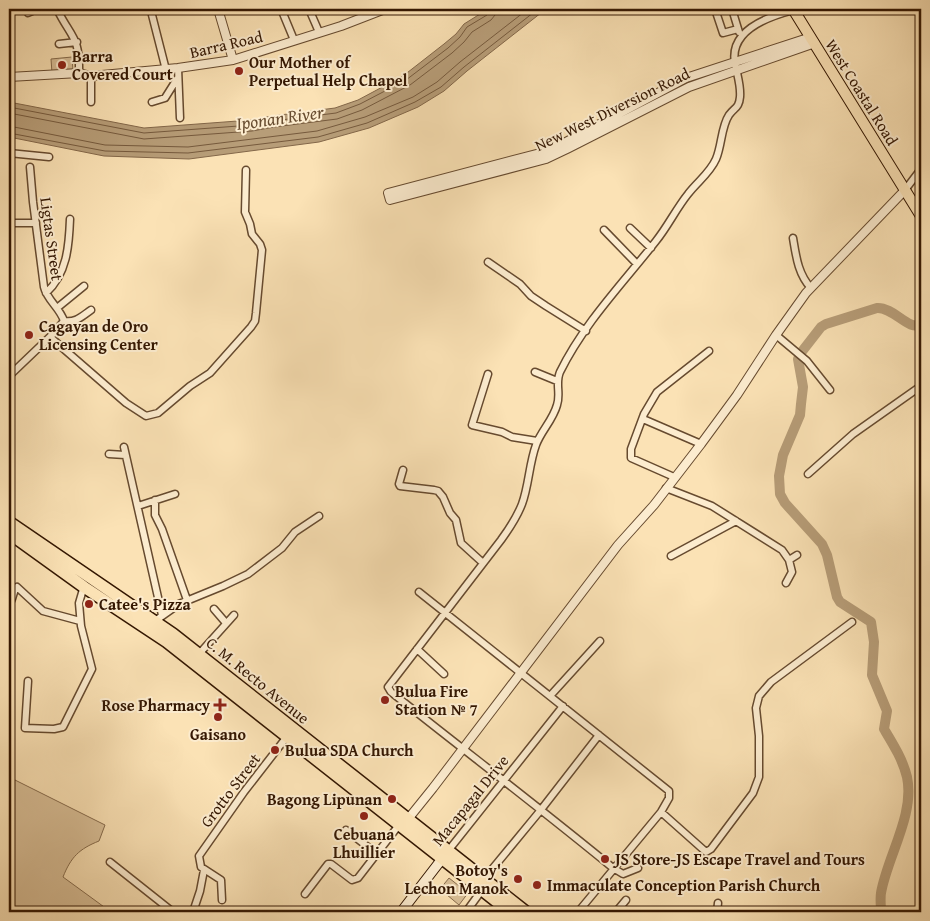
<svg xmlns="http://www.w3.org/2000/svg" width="930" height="921" font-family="'Gentium Book Plus',serif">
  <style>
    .green { fill: #d9bf97; stroke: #866b4c }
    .water { fill: #b79d78; stroke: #836749 }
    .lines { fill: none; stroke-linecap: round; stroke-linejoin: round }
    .shore { stroke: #765a3d; stroke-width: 1 }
    .river { stroke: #b79d78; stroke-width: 10 }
    .minor-casing { stroke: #664a2f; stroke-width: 9 }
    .tertiary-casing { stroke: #664a2f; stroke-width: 10 }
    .secondary-casing { stroke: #341702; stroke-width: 11 }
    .primary-casing { stroke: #341702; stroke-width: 12 }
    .trunk-casing { stroke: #341702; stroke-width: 14 }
    .minor { stroke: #fceccf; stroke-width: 6 }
    .tertiary { stroke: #fceccf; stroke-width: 8 }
    .secondary { stroke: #fceccf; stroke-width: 9 }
    .primary { stroke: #fbe2b5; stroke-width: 10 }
    .trunk { stroke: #fbe2b5; stroke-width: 11 }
    .poi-dot { fill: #8f2418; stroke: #fceccf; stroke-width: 2 }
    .labels { text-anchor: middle; stroke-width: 4; stroke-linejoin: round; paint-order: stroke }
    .street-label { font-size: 16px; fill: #341702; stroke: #fceccf }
    .poi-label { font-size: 16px; font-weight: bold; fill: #341702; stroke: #fceccf; text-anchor: start }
    .water-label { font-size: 18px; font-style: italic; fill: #684d31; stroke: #fceccf }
  </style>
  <rect width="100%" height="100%" fill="#fbe2b5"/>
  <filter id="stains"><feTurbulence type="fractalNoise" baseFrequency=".004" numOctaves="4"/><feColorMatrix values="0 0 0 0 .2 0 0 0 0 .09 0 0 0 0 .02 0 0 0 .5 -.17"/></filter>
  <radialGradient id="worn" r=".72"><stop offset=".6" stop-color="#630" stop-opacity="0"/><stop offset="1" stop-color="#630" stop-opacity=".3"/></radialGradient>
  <!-- green -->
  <path class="green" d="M72,57L73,71L52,73L51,59Z
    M9,777L105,825L99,841C79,849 71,857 63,877L111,912H9Z
    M449,878L468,893L459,905L440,889Z"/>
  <!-- water -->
  <path class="water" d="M488,9H546L467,71L444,91L418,107L369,128L319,142L189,159L104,156L9,137V102L144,128L251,120L272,116L335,108L358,100L403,76L444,44L456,34L464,24Z"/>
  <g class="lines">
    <!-- shore -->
    <path class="shore" d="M9,107L144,133L252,125L273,121L336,113L360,104L406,80L448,48L460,37L467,27L487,15L489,9
      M9,113L144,139L252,131L274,127L337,119L362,110L410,85L452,53L464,42L472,32L491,20L495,15L496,9
      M9,126L105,145L188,147L317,131L365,117L413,97L437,82L460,62L528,9
      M9,133L105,151L188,153L318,137L367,123L415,102L441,87L464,67L538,9"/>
    <!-- river -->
    <path class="river" d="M881,912C881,906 880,899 881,893C887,857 915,815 907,777C903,760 893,744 884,729L887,711L872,675L874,642L871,622L840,602L837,597L827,555L822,544L785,503L780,494L779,476L783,455L800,415L801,404L803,387L798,359L800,354L821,327L826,324L877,308C894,307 909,332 921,324"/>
    <!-- minor casing -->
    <g class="minor-casing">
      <path id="minor" d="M57,9C71,38 80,36 79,73
        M309,9L319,32
        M715,9L723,33L738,29
        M732,9L739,32
        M282,11L294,40
        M28,13L37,9
        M152,15L166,70
        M59,44L77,42
        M178,68L180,118
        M91,102V76
        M152,102L165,98L177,79
        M9,153L49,157
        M30,167L33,202L44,287C47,300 60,308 64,321
        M905,190L921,169
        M9,223H36
        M630,228L651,248
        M604,230L637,264
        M793,238C796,256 798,274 811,288
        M488,262L520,284L531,296L546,306L586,331
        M46,293C67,274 69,246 70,219
        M57,308L84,286
        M64,321C76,323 82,316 91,310
        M776,335L807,361L830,390
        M50,337L126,403L146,416L158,413L190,386L210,373L251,327L255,321L256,313L262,250L260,244L252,234L250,224L245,212L246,170
        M535,372L557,381
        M488,374L472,425L502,432L512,437L537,441
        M9,376L54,333L64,321
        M643,419L701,444
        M124,447L162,615
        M109,454L125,455
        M403,470L399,484L400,486L434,490L438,491L443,497L450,513L456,520L461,543L483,563
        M808,474L853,434L921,386
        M674,477L631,458V449L644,414L657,392L709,351
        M666,488L712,506L782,550L789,560L792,572L786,583
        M155,500V515L162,529L187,600
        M138,506L175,494
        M671,556L736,521
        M789,560L797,555
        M419,592L669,791V798L661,812L578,912
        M9,604C14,599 12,592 17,587L43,611L80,621
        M214,609L226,623
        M155,621L179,604L223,586L248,574L282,548L295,532L319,516
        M417,649L444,674
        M199,654L234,615
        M28,681L25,728L54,729L63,727L92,669L81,626L79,603L84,586
        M550,696L600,641
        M661,812L706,852L711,849L753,793L759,777V736L756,708L759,696L771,682L852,622
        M346,830L377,854
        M448,851L563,706
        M110,862L173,912
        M638,868L623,874L613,868C540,808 465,751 391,692L388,687L501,540C509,529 517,517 522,504C529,485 529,464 536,445C541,431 553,420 557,405C561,394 555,383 560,372C584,323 623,283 656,241C668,226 676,209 688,194C697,182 710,173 716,159C722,145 721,127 729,115C735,107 739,108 740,97C741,85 737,75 735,63C729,30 770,16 794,10
        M484,879L540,811L599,735
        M305,894L328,864H331L352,880L358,878L399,825
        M222,900L221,880L201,867L199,856L244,792L289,734
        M193,912L200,891L204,870
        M466,912L482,890
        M616,912L626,900
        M717,912L718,903"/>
    </g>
    <!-- tertiary casing -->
    <g class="tertiary-casing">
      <path id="tertiary" d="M218,9L233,60
        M811,37L686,78L564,143L544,152L388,193L390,200L546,159L567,149L689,87L815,43
        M9,77L79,73L91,76L178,68L233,60L341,26L385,9
        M408,819L433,788L618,545L654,505L701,444L737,395L776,335L806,293L905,190"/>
    </g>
    <!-- secondary casing -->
    <g class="secondary-casing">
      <path id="secondary" d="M401,912L445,855"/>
    </g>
    <!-- primary casing -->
    <g class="primary-casing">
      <path id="primary" d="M793,9L921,216"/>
    </g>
    <!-- trunk casing -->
    <g class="trunk-casing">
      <path id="trunk" d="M9,522L173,634L526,912
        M9,533L84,587L167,642L510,912"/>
    </g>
    <!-- minor -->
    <use href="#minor" class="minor"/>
    <!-- tertiary -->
    <use href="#tertiary" class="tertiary"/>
    <!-- secondary -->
    <use href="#secondary" class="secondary"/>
    <!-- primary -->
    <use href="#primary" class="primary"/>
    <!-- trunk -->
    <use href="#trunk" class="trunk"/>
  </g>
  <!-- markers -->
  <g class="poi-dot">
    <circle cx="62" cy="65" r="5"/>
    <circle cx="239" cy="71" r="5"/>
    <circle cx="29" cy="335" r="5"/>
    <circle cx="89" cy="604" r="5"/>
    <circle cx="385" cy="700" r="5"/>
    <path d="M217.5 697.5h5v5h5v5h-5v5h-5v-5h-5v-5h5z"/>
    <circle cx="218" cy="717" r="5"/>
    <circle cx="275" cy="750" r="5"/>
    <circle cx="392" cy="799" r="5"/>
    <circle cx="364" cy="816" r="5"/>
    <circle cx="605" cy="859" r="5"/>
    <circle cx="518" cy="879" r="5"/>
    <circle cx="537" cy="885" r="5"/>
  </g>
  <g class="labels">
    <!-- street labels -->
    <g class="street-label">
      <text transform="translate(226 44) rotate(-13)" y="6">Barra Road</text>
      <text transform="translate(862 92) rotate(58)" y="6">West Coastal Road</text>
      <text transform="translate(612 109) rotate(-26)" y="6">New West Diversion Road</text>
      <text transform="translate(52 239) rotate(82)" y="6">Ligtas Street</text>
      <text transform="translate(258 680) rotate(39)" y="6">C. M. Recto Avenue</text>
      <text transform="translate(230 790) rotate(-53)" y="6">Grotto Street</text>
      <text transform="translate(470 800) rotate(-51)" y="6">Macapagal Drive</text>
    </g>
    <!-- poi labels -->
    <g class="poi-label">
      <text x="72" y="62">Barra<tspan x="72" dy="18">Covered Court</tspan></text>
      <text x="249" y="68">Our Mother of<tspan x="249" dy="18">Perpetual Help Chapel</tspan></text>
      <text x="39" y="332">Cagayan de Oro<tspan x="39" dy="18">Licensing Center</tspan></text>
      <text x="99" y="610">Catee's Pizza</text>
      <text x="395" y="697">Bulua Fire<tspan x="395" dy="18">Station № 7</tspan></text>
      <text x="210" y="711" text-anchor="end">Rose Pharmacy</text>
      <text x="218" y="740" text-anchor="middle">Gaisano</text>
      <text x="285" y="756">Bulua SDA Church</text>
      <text x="382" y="805" text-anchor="end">Bagong Lipunan</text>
      <text x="364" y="840" text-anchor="middle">Cebuana<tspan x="364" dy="18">Lhuillier</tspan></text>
      <text x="615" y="865">JS Store-JS Escape Travel and Tours</text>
      <text x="508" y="876" text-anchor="end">Botoy's<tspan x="508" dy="18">Lechon Manok</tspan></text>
      <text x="547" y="891">Immaculate Conception Parish Church</text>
    </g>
    <!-- water labels -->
    <g class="water-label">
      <text transform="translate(280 118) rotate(-8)" y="6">Iponan River</text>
    </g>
  </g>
  <!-- margin -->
  <rect width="930" height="921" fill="none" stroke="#fbe2b5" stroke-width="30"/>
  <rect x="10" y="10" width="910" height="901" fill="none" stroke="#341702" stroke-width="2.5"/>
  <rect x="15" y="15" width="900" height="891" fill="none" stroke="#341702"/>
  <rect width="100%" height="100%" filter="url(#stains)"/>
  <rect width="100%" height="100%" fill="url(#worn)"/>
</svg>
